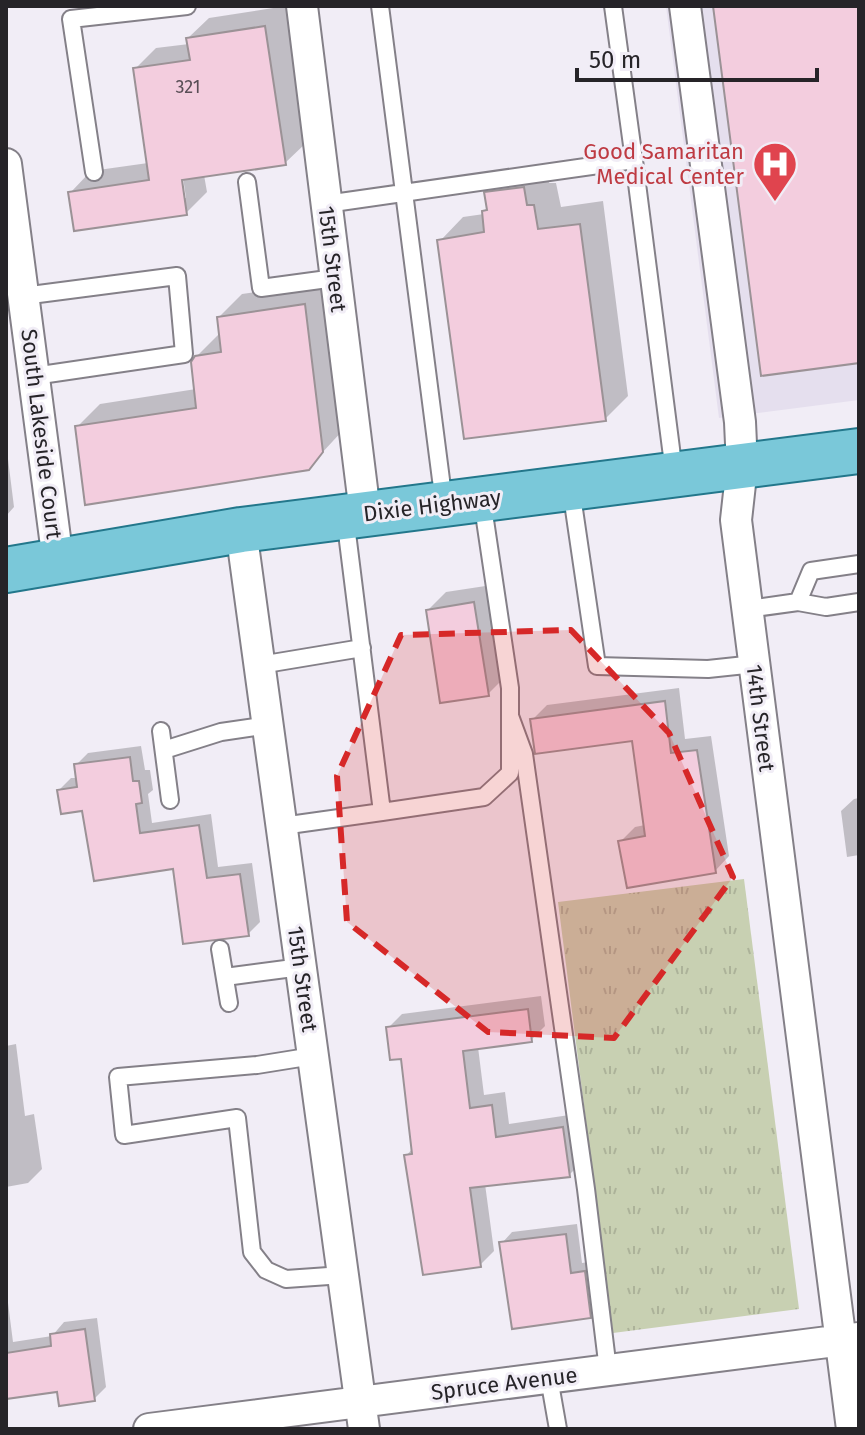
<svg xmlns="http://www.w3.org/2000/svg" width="865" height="1435" font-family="'Fira Sans',sans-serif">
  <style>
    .built { fill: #e5dfee }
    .grass { fill: url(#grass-tufts) }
    .shadow { fill: #0003; fill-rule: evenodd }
    .building { fill: #f3cdde; stroke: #9b9296; stroke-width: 2 }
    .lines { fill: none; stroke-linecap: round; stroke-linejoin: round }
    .service-casing { stroke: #848088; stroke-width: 20 }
    .minor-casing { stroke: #848088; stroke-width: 34 }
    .primary-casing { stroke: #23778b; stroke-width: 48 }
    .service { stroke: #fff; stroke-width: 16 }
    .minor { stroke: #fff; stroke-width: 30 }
    .primary { stroke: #7ac8d9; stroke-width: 44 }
    .marked { fill: #d62828; fill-opacity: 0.2; stroke: #d62828; stroke-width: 6; stroke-dasharray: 16 10; stroke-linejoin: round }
    .labels { text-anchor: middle; stroke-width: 6; stroke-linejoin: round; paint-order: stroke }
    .number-label { font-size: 18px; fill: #594e56 }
    .health-label { font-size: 22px; fill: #be3a42; stroke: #f1edf6; text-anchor: end }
    .street-label { font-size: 22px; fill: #262428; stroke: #f1edf6 }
  </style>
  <defs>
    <pattern id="grass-tufts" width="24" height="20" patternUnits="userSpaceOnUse" patternTransform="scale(2)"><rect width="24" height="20" fill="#c8d0b2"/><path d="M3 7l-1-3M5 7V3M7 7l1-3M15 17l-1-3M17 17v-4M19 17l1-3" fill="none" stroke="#acb299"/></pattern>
  </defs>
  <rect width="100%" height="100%" fill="#f1edf6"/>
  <!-- built -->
  <path class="built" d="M666,6H859V400L719,418Z"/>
  <!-- grass -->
  <path class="grass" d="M744,879L799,1309L613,1333L558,902Z"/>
  <!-- shadow -->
  <path class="shadow" d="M286,6L306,143L285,163L204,175L207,192L186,213L71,192L91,171L148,163L135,69L156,48L189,44L188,38L209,18ZM182,170L186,198H182L178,171Z
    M547,165L549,183H556L561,207L603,201L628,396L605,419L440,241L463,217L484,214L489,207L486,193L510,170Z
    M327,282L345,428L308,468L77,427L100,404L196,389V357L221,332L219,317L242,294Z
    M6,443L14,507L6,516Z
    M492,585L506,676L488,694L428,610L446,592Z
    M679,688L685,739L711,736L729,856L715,871L620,842L635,827L645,825L634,738L532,720L547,705Z
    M141,746L145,770H150L153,790L148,794L152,823L211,814L218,867L252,863L260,922L248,934L174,867L83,809L59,790L71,778H78L76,765L88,753Z
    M859,798V855L847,857L841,811L854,799Z
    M541,996L545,1026L531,1040L478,1047L484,1095L505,1092L509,1124L576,1114L583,1161L569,1175L485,1184L494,1251L480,1265L406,1156L413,1148L402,1056L388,1028L402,1014Z
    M16,1044L25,1116L34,1114L42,1169L28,1183L6,1187V1046Z
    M577,1224L582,1263L595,1261L601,1305L590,1316L502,1243L512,1232Z
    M6,1287L13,1342L52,1336L64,1322L97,1318L106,1387L94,1399L59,1390L6,1397Z"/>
  <!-- building -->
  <path class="building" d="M713,6H859V363L761,376Z
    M265,26L286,165L182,180L187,215L74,231L68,192L149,180L133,68L190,60L186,38Z
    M524,187L527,205H534L538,229L580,224L606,421L464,439L437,240L484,232L482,211L487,210L484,192Z
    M305,304L323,452L309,470L85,505L75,426L196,408L191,362L195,356L221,352L217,317Z
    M474,602L489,696L440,703L426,610Z
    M665,701L671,753L697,750L716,873L627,888L618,841L645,836L632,741L535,754L530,719Z
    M130,757L133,781H139L142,803L136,804L140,833L199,825L207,878L240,874L249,936L183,944L173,869L94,881L82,811L61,814L57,790L77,787L74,764Z
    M528,1009L532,1042L463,1051L470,1108L492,1105L496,1137L563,1127L570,1177L470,1188L481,1267L423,1275L404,1155L412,1154L401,1059L390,1060L386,1027Z
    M566,1234L571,1273L585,1271L591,1318L512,1329L499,1242Z
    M85,1329L95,1401L59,1406L57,1392L6,1399V1353L51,1346L50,1334Z"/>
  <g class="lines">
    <!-- service casing -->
    <g class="service-casing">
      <path id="service" d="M380,6L444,503
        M634,160L674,472
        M94,172L71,19L187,6
        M247,182L261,288L335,278
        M326,204L634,160L613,6
        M23,296L177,276L184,354L34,376
        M571,489L597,666L708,669L755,664
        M798,602L826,607L859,602
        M748,609L798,602L811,571L859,564
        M260,665L362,648
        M510,716L524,754L586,1189L608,1370
        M161,731L170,800
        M164,750L221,732L268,725
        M382,812L484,797L510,773V688L482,500
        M282,826L382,812L345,517
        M220,949L229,1003
        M225,977L301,967
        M313,1056L257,1065L118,1077L124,1135L237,1118L252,1252L266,1270L286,1279L343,1275
        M549,1378L558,1429"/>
    </g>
    <!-- minor casing -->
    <g class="minor-casing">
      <path id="minor" d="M302,6L365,513
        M685,6L740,422L742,466L736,520L852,1429
        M6,164L58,561
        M241,530L364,1429
        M149,1429L859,1338"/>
    </g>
    <!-- primary casing -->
    <g class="primary-casing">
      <path id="primary" d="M6,570L241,530L859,451"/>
    </g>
    <!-- service -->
    <use href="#service" class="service"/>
    <!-- minor -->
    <use href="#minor" class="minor"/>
    <!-- primary -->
    <use href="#primary" class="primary"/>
  </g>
  <!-- marked area -->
  <path class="marked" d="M571,630L669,733L733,877L614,1038L488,1032L347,922L337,776L401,635Z"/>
  <!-- icons -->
  <defs>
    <g id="hospital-pin" transform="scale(2.3)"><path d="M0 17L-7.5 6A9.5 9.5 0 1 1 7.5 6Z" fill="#e0444e" stroke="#f1edf6"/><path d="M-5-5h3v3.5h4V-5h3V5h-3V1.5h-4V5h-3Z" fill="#fff"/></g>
  </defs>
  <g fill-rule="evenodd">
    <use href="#hospital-pin" x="775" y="164"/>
  </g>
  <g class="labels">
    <!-- number labels -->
    <g class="number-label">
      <text x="188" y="93">321</text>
    </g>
    <!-- health labels -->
    <g class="health-label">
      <text x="744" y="159">Good Samaritan<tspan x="744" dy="25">Medical Center</tspan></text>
    </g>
    <!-- street labels -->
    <g class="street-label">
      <text transform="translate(333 259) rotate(83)" y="8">15th Street</text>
      <text transform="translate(42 434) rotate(83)" y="8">South Lakeside Court</text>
      <text transform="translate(432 505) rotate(-7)" y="8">Dixie Highway</text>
      <text transform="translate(761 718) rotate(83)" y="8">14th Street</text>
      <text transform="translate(303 979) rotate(82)" y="8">15th Street</text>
      <text transform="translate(504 1383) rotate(-7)" y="8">Spruce Avenue</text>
    </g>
  </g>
  <!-- border -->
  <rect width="865" height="1435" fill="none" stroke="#262428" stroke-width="16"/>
  <!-- scale -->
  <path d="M577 68v12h240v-12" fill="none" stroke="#262428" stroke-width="4"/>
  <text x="589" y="68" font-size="24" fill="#262428" stroke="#f1edf6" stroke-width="6" paint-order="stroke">50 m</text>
</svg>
